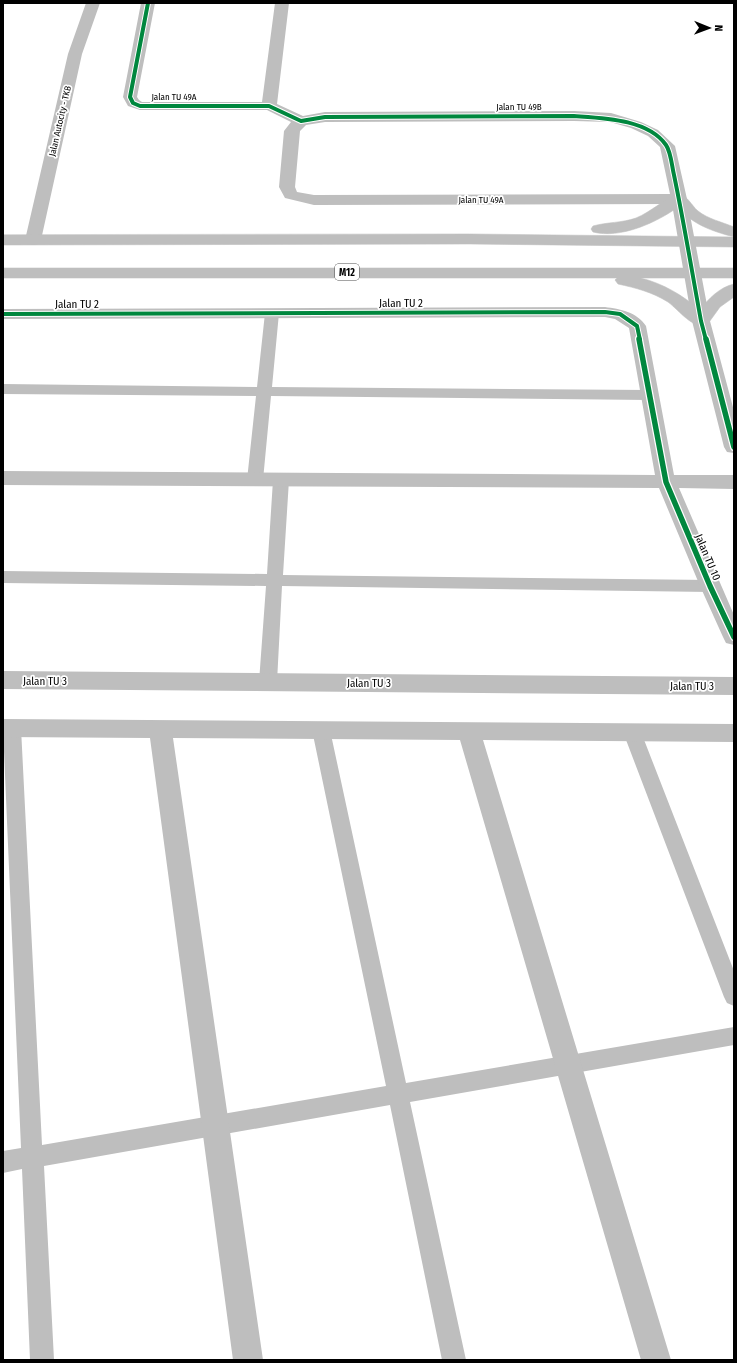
<svg xmlns="http://www.w3.org/2000/svg" width="737" height="1363" font-family="'Fira Sans Condensed',sans-serif">
  <style>
    .lines { fill: none; stroke-linecap: round; stroke-linejoin: round }
    .primary-casing { stroke: #dbdbdb; stroke-width: 1 }
    .service { fill: #bebebe; fill-rule: evenodd }
    .minor { fill: #bebebe; fill-rule: evenodd }
    .tertiary { fill: #bebebe; fill-rule: evenodd }
    .primary { fill: #bebebe; fill-rule: evenodd }
    .cycleway-far1-casing { stroke: #fff; stroke-width: 6 }
    .cycleway-casing { stroke: #fff; stroke-width: 8 }
    .cycleway-far1 { stroke: #00873e; stroke-width: 4 }
    .cycleway { stroke: #00873e; stroke-width: 5.5 }
    .labels { text-anchor: middle; stroke-width: 3.5; stroke-linejoin: round; paint-order: stroke }
    .far-street-label { font-size: 9px; fill: #000; stroke: #fff }
    .shield { fill: #fff; stroke: #4c4c4c; stroke-width: 1 }
    .shield-label { font-size: 10px; font-weight: bold; fill: #000 }
    .street-label { font-size: 11px; fill: #000; stroke: #fff }
  </style>
  <rect width="100%" height="100%" fill="#fff"/>
  <g class="lines">
    <!-- primary casing -->
    <g class="primary-casing">
      <path id="primary" d="M679,194C688,196 691,205 698,211C708,219 722,222 734,227V237C712,231 693,225 678,207C656,223 620,239 593,232L591,229L593,226C607,222 622,223 636,218C651,212 665,198 679,194Z
        M470,234L734,237V247L470,244L3,245V235Z
        M3,268H734V278H641C664,284 682,295 700,310C708,299 720,287 734,284V297L720,307L707,325C692,329 680,311 668,302C652,292 636,288 618,284L615,280L617,278H3Z"/>
    </g>
    <!-- service -->
    <path class="service" d="M272,309L277,310L279,313L272,387L649,390L654,392L656,395L654,398L649,400L271,396L263,480L260,484L255,485L250,484L247,480L256,396L3,394V384L257,387L265,313L267,310Z
      M281,475L286,476L289,480L283,575L710,580L716,582L718,586L716,590L710,592L282,586L277,682L274,687L268,689L262,687L259,682L266,586L3,583V571L267,574L273,480L276,476Z
      M12,721L18,723L21,728L42,1145L386,1086L312,730L315,725L321,723L327,725L330,730L406,1083L734,1027V1045L410,1102L466,1360H442L390,1105L44,1166L54,1360H30L22,1169L3,1173V1151L21,1148L3,728L6,723Z
      M632,725L638,727L641,732L734,971V1006L727,1003L724,997L623,732L626,727Z"/>
    <!-- minor -->
    <path class="minor" d="M141,3H155L137,97L139,100L142,102H262L275,3H289L277,104L303,116L325,112L574,111L611,113L641,122L658,130L675,146L687,199L710,321L734,411V453L727,452L724,447L692,321L672,204L314,205L285,198L279,187L284,131L291,122L267,110H140L128,106L123,97ZM574,121L610,122L631,128L648,136L660,147L670,194L314,195L297,192L295,187L300,131L306,125L325,122Z
      M605,307C620,309 637,312 646,326L674,475H734V489L679,488L734,615V645L726,643L723,637L700,586L659,488L3,485V471L655,475L629,328L615,319L605,317L3,319V309Z
      M3,671L734,677V695L3,689Z
      M3,719L734,724V742L483,740L671,1360H641L460,740L173,738L263,1360H233L150,738L3,737Z"/>
    <!-- tertiary -->
    <path class="tertiary" d="M86,3H100L82,54L41,240L39,244L33,245L27,244L25,240L68,54Z"/>
    <!-- primary -->
    <use href="#primary" class="primary"/>
    <!-- cycleway-far1 casing -->
    <g class="cycleway-far1-casing">
      <path id="cycleway-far1" d="M148,3L130,97L133,103L140,106H269L301,121L325,117L574,116C603,118 648,119 666,145C671,152 672,167 674,175C684,223 692,272 701,321L706,340
        M3,314L605,312L620,314L637,326L640,340"/>
    </g>
    <!-- cycleway casing -->
    <g class="cycleway-casing">
      <path id="cycleway" d="M639,339L666,482L710,586L734,637
        M706,339L734,447"/>
    </g>
    <!-- cycleway-far1 -->
    <use href="#cycleway-far1" class="cycleway-far1"/>
    <!-- cycleway -->
    <use href="#cycleway" class="cycleway"/>
  </g>
  <g class="labels">
    <!-- far-street labels -->
    <g class="far-street-label">
      <text x="174" y="100">Jalan TU 49A</text>
      <text x="519" y="110">Jalan TU 49B</text>
      <text transform="translate(60 121) rotate(-77)" y="3">Jalan Autocity - TKB</text>
      <text x="481" y="203">Jalan TU 49A</text>
    </g>
    <!-- shield labels -->
    <rect class="shield" x="335" y="264" width="24" height="16" rx="3"/>
    <g class="shield-label">
      <text x="347" y="276">M12</text>
    </g>
    <!-- street labels -->
    <g class="street-label">
      <text x="401" y="307">Jalan TU 2</text>
      <text x="77" y="308">Jalan TU 2</text>
      <text transform="translate(708 557) rotate(67)" y="4">Jalan TU 10</text>
      <text x="45" y="685">Jalan TU 3</text>
      <text x="369" y="687">Jalan TU 3</text>
      <text x="692" y="690">Jalan TU 3</text>
    </g>
  </g>
  <!-- border -->
  <rect width="737" height="1363" fill="none" stroke="#000000" stroke-width="8"/>
  <!-- north arrow -->
  <g transform="translate(709 28) rotate(91)" stroke="#ffffff" stroke-width="3" paint-order="stroke">
  <path d="M0-3L7 15L0 10L-7 15Z" fill="#000000"/>
  <text y="-6" font-size="11" font-weight="bold" text-anchor="middle" fill="#000000">N</text>
  </g>
</svg>
